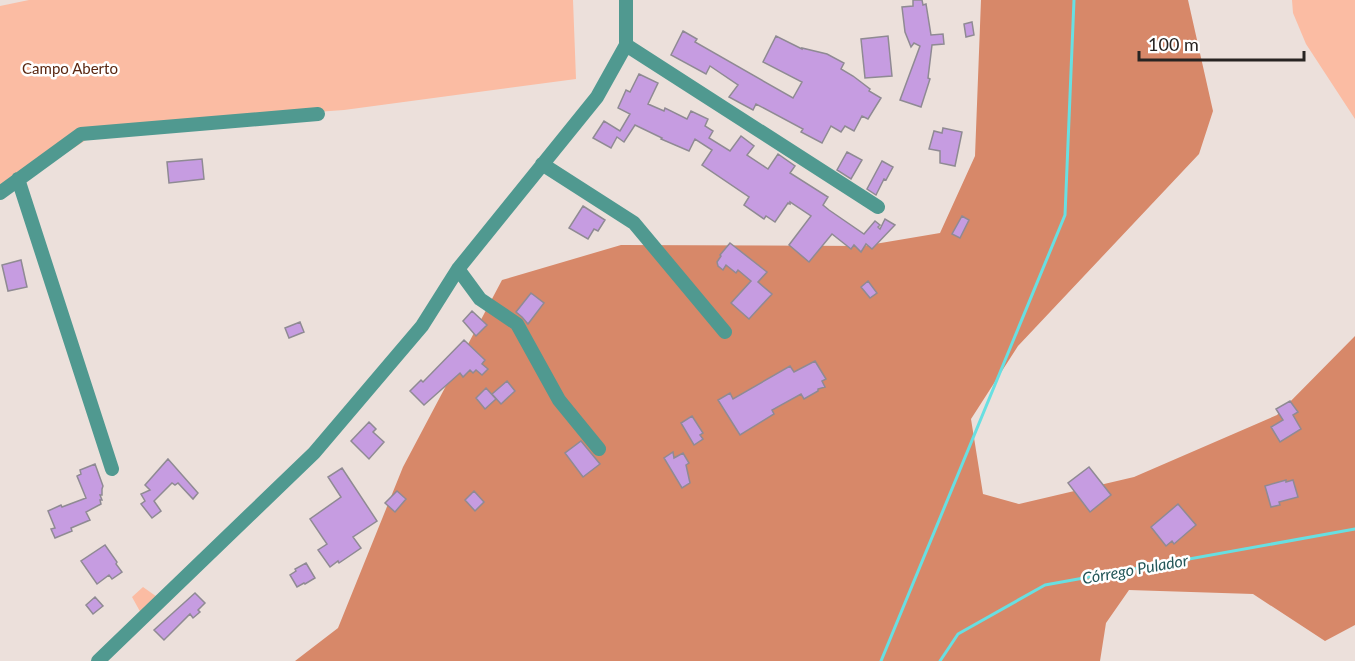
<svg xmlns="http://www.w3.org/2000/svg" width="1355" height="661" font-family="Lato,sans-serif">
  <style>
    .green { fill: #fbbca3 }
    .forest { fill: #d78869 }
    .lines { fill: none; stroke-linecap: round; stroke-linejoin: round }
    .stream { stroke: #68dfe1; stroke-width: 3 }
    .building { fill: #c69ce1; stroke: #8f8a93; stroke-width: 1.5 }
    .minor { stroke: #509990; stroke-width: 14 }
    .labels { text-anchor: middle; stroke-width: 5; stroke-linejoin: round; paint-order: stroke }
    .park-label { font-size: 15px; fill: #5a2711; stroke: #fff }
    .water-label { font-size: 16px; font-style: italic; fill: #235658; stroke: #fff }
  </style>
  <rect width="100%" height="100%" fill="#ece0db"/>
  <!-- green -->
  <path class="green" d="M29,0H573L576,79L344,110L106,127L0,196V6Z
    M1292,0H1355V119L1306,44L1293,13Z
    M143,587L160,599L142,615L132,597Z"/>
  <!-- forest -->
  <path class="forest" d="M981,0H1188L1213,111L1199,154L1018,346L971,419L983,494L1019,504L1134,477L1277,415L1355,336V625L1325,641L1253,594L1129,590L1106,623L1100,661H295L338,628L403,467L502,280L621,245L863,246L940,233L975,156Z"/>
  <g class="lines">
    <!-- stream -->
    <path class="stream" d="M881,661L1065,215L1074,0
      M940,661L958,634L1045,585L1355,529"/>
  </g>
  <!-- building -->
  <path class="building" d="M913,0H922L923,5L926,4L931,35L943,34L944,44L932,45L928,78L930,79L921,107L900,100L920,46L914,43L911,47L905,32L902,7L913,6Z
    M972,22L974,35L966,37L964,24Z
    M683,31L697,39L695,42L793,98L802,82L763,62L776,36L802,49V48L827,54L844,63L841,69L853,76L870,89L869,91L881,98L868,119L862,116L854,131L845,126L841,132L831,126L822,143L801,132L803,129L756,104L753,110L729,97L738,85L710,66L706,74L671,55Z
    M888,36L892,76L865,78L861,39Z
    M639,74L658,83L648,104L664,111L665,108L687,119L691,111L708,119L705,126L713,131L709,138L730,151L741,136L754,146L747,155L768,169L778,154L795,166L790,173L828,197L823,205L829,210L864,234L875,221L880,225L878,227L880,229L885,219L895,225L872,249L866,244L861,252L854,245L851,249L832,234L809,262L789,245L811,216L790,202V204L788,203L775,222L766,216L764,219L744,205L749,197L702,165L712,150L695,139L689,151L661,139L662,138L635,125L624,142L617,137L611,148L593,138L604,121L620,131L630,114L618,108L626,90L630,92Z
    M943,128L962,132L955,166L940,163V151L929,149L934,131L942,133Z
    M847,152L862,160L851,179L837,170Z
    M202,159L204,179L169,183L167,162Z
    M882,161L893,167L886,180L884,179L876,195L867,189Z
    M583,206L605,220L598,231L594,229L588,239L569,228Z
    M962,216L969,220L960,238L952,234Z
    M730,243L767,272L758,282L772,294L749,319L731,303L751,281L738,270L736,273L726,265L723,270L718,266L717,262L721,256L720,255Z
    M21,260L27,287L8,291L2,265Z
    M868,281L877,293L870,298L861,287Z
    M531,293L544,303L528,324L522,317L516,312Z
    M472,311L487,325L476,336L463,321Z
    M300,322L304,332L289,338L285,328Z
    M464,340L485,360L482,364L488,369L482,375L476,370L473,373L470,370L463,377L460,373L424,405L410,391L421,380L423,382Z
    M815,361L826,379L822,381L825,387L818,389V391L804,399L801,394L772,410L774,414L740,435L718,400L730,393L733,399L790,366L794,372Z
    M507,381L515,391L501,404L492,394Z
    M486,388L496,399L485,409L476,398Z
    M1290,401L1298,412L1293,415L1301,429L1280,442L1271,427L1283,420L1276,409Z
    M692,416L703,433L700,435L703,439L694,445L681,423Z
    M369,422L376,429L373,432L384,442L369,459L351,441Z
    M581,441L600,464L583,477L565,453Z
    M673,452L674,458L683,453L689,463L686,465L690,483L682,488L664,458Z
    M168,459L198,493L193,499L178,483L175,485L172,483L154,501L161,511L152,518L141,504L145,501L141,494L150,490L145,485Z
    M95,464L103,486L102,489V495H100L102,500H100L101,504L86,512L90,520L71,528L72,531L55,538L51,529L55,528L48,511L61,505L62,507L86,498L77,476L81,474L80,470Z
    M1089,467L1111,495L1090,512L1068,483Z
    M342,468L377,521L353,537L361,548L339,563L338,561L330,567L318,550L327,544L310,519L341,497L328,477Z
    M1286,480V482L1293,480L1298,497L1279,502L1280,505L1271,507L1265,486Z
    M397,491L406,499L395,512L385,503Z
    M474,491L484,502L475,511L465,500Z
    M1178,504L1196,525L1174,544L1172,541L1166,546L1151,527Z
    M105,545L117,562L116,564L122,572L112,579L109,575L97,584L81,561Z
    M306,563L315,578L305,584L304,583L297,587L290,575L296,571L295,569Z
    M195,593L205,603L198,610L200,612L193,618L190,614L164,640L154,630Z
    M95,597L103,606L93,614L86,605Z"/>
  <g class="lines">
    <!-- minor -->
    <path class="minor" d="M626,45L878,207
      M542,164L634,223L725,332
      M18,179L112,469
      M0,193L81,134L318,114
      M458,269L480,299L517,324L559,400L599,449
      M98,661L314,453L422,326L458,269L597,97L626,45V0"/>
  </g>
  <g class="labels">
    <!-- park labels -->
    <g class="park-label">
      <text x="70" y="74">Campo Aberto</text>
    </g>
    <!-- water labels -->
    <g class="water-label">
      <text transform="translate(1135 569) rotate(-10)" y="6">Córrego Pulador</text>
    </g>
  </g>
  <!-- scale -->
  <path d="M1139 51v9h165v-9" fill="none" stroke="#282422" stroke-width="3"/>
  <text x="1148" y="51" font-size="18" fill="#282422" stroke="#ffffff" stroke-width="4.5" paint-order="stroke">100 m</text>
</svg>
